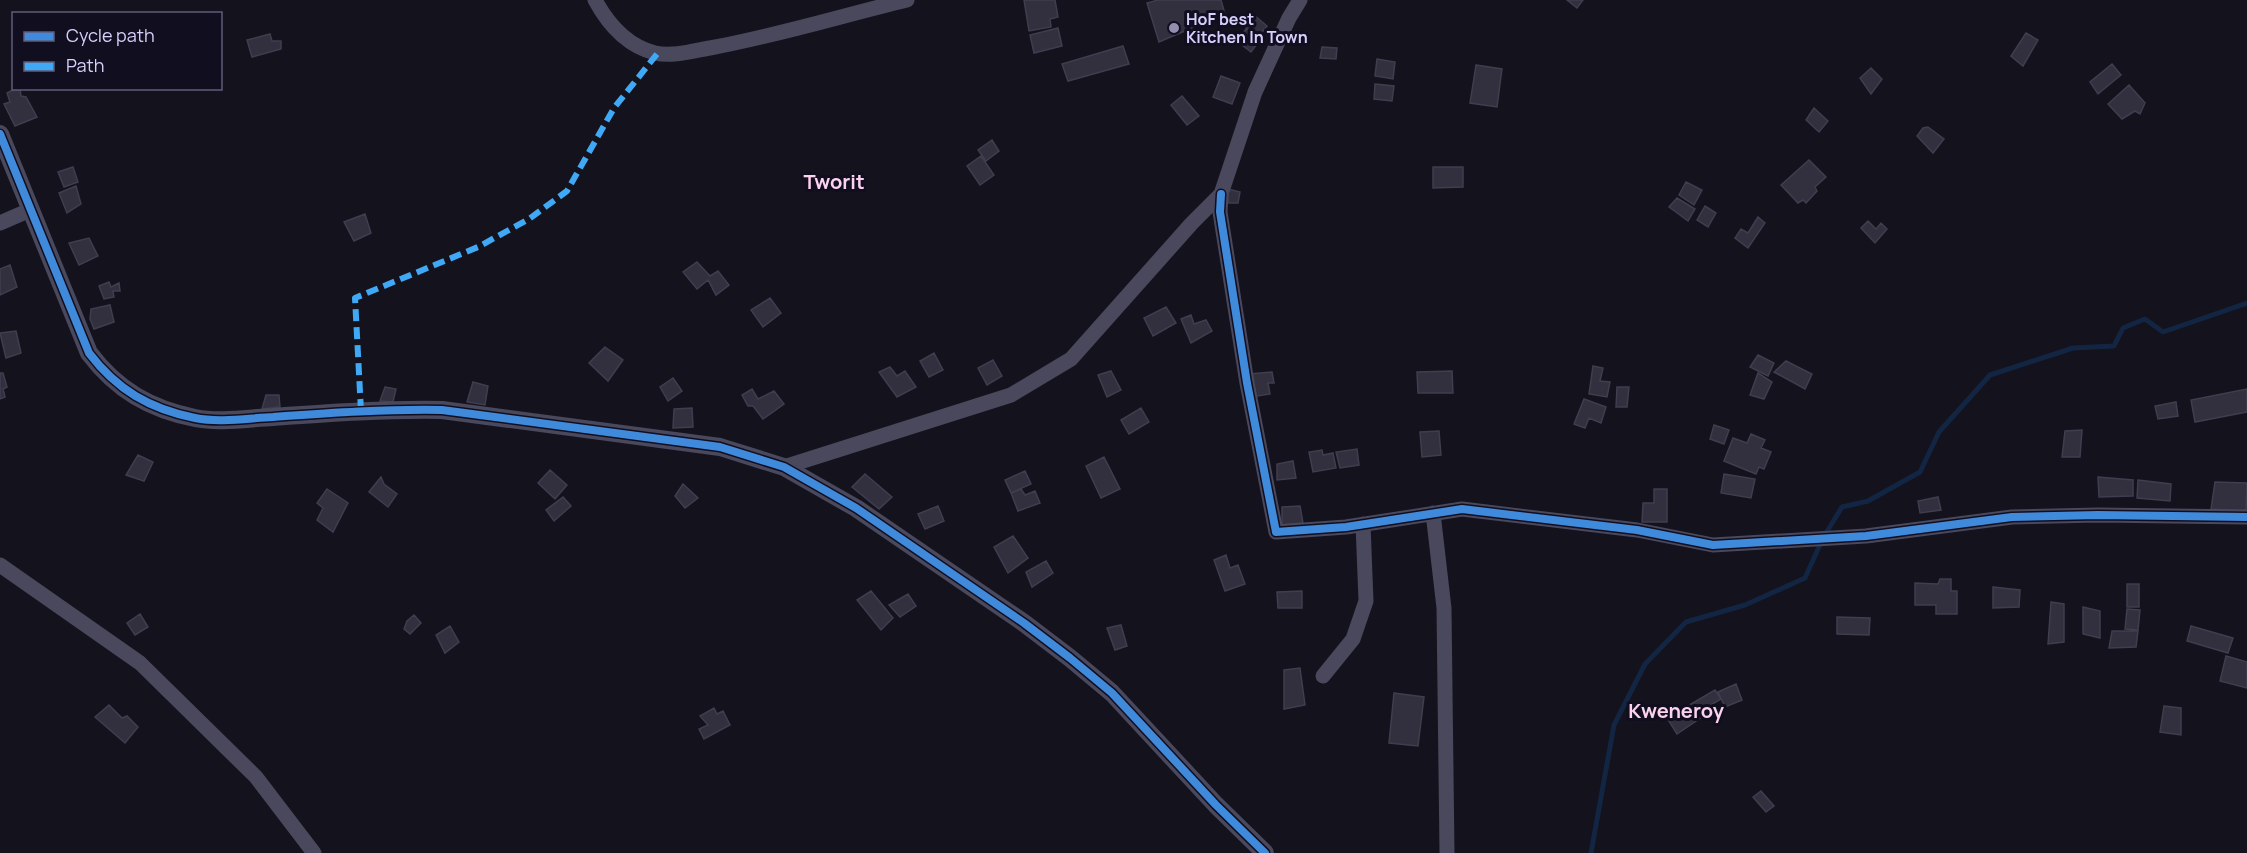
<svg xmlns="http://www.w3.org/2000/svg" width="2247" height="853" font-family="Manrope,sans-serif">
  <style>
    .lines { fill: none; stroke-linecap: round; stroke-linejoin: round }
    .stream { stroke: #122542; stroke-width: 5 }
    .building { fill: #32303e; stroke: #403d4f; stroke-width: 1.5 }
    .minor { stroke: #49485c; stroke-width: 15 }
    .tertiary { stroke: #49485c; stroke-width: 18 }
    .quiet { stroke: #3fa9f5; stroke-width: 6; stroke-dasharray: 12 6; stroke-linecap: butt }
    .cycleway-casing { stroke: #110e20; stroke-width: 11 }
    .cycleway { stroke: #408adc; stroke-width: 8 }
    .poi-dot { fill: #918eae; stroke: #110e20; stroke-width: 2 }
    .labels { text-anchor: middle; stroke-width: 6; stroke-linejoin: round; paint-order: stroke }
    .poi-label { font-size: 16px; font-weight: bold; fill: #d5d1fc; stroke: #110e20; text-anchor: start }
    .quarter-label { font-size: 20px; font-weight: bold; fill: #fcd3ed; stroke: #110e20 }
  </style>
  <rect width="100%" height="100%" fill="#14121c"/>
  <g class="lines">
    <!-- stream -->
    <path class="stream" d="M1591,853L1614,725L1645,664L1686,622L1745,605L1805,578L1823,538L1842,507L1868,501L1920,472L1939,432L1990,375L2073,348L2114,346L2123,328L2145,319L2163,332L2247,303"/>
  </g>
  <!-- building -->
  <path class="building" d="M1024,0H1055L1058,17L1050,19L1051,27L1029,31Z
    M1158,0H1221L1225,14L1159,42L1147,3Z
    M1567,0H1583L1577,8Z
    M1254,15L1267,26L1258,37L1244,26Z
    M1058,28L1062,46L1034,53L1030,35Z
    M1246,29L1260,40L1251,52L1237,41Z
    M2026,33L2038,40L2023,66L2011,56Z
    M270,34L272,41H281V49L252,57L247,40Z
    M1123,46L1129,64L1068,81L1062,64Z
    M1322,47L1337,48L1336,59L1320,58Z
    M1377,59L1395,62L1393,79L1375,76Z
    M2112,64L2121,75L2098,94L2090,82Z
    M1476,65L1502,69L1497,107L1470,103Z
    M1871,68L1882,79L1871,94L1860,78Z
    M1221,76L1240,83L1232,104L1213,97Z
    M1375,84L1394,86L1392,101L1374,99Z
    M2129,85L2145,103L2140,114L2135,111L2122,119L2108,104Z
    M17,88H20L21,96L26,97L37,117L15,126L4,104L10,102L7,93Z
    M1182,96L1199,116L1187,125L1171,105Z
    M1814,108L1828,121L1819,132L1806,120Z
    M1928,127L1944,139L1933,153L1917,136L1923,128Z
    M992,140L999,151L986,161L978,150Z
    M981,156L994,175L980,185L967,166Z
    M1809,160L1826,177L1815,187L1817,191L1806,203L1803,200L1798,203L1781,185Z
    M73,167L78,182L64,187L58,172Z
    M1433,167H1463V187L1433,188Z
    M1686,182L1702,190L1694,205L1679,195Z
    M76,186L81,204L67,213L59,193Z
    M1228,189L1240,192L1238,203H1228Z
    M1677,198L1695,209L1688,221L1669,207Z
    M1705,206L1716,213L1708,227L1697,220Z
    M365,214L371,233L354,241L344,222Z
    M1758,217L1765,223L1748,248L1735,238L1741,229L1748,233Z
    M1868,221L1876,229L1881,223L1887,229L1875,243L1861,228Z
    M89,238L98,256L79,265L69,243Z
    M697,262L710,276L718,271L729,285L716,295L708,280L697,289L683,272Z
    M10,265L17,287L0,295V269Z
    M109,282L111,287L119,283L120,291H113L114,297L104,299L99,286Z
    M770,298L781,313L763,327L751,310Z
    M110,305L114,322L94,329L90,319L91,309Z
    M1166,307L1176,323L1153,336L1144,318Z
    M1191,315L1194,324L1206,320L1212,331L1191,343L1181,319Z
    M16,331L21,353L6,358L0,333Z
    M605,347L623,360L608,381L589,363Z
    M934,353L943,370L929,377L920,361Z
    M1758,355L1774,363L1768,376L1750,367Z
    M993,360L1002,376L987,385L978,368Z
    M1786,361L1812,374L1805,389L1774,372Z
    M1593,366L1603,368L1600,381L1610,382L1607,397L1589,394Z
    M890,367L897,376L905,371L916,387L897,397L879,372Z
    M1111,371L1121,390L1107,397L1098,375Z
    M1452,371L1453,393H1418L1417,372Z
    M1272,372L1274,383H1268L1270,394L1252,397L1249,374Z
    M0,373H3L7,387L3,389L5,397L0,399Z
    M1758,373L1772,382L1764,399L1750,395Z
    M673,378L682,391L668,401L660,387Z
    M473,382L488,386L485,405L467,402Z
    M385,387L396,389L393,402L380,401Z
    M1617,387H1629L1627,407H1616Z
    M752,389L758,399L774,391L784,404L763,419L753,406H748L742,395Z
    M2247,389V412L2195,422L2191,400Z
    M266,395H279L280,407L262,409Z
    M1584,399L1606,407L1601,423L1589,418L1585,428L1574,424Z
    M2176,402L2178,416L2158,419L2155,406Z
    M692,408L693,427L673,428L674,409Z
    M1141,408L1149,422L1129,434L1121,420Z
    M1714,425L1729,430L1724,444L1710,439Z
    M2082,430L2080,457H2062L2065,431Z
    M1439,431L1441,455L1422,457L1420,432Z
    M1751,434L1765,440L1761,448L1771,452L1764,469L1759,467L1756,474L1724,461L1733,438L1747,443Z
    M1357,449L1359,465L1340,468L1336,452Z
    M1322,450L1323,455L1333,453L1336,468L1313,472L1309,452Z
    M138,455L153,462L144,481L126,475Z
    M1104,457L1120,489L1101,498L1086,466Z
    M1293,461L1296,478L1277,480V464Z
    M550,470L567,485L555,499L538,483Z
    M1025,471L1031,484L1011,493L1005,480Z
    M865,474L892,497L879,509L852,487Z
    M1724,474L1755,479L1751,498L1721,493Z
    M381,477L384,484L397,494L388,507L369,492Z
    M2098,477L2133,480V496L2099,497Z
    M2138,480L2171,484L2170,501L2137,498Z
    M2215,482L2247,483L2246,511L2211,509Z
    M683,484L698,498L685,508L675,496Z
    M327,489L348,503L333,532L317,520L323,508L317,503Z
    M1021,489L1025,495L1035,491L1040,503L1018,511L1011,493Z
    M1654,489H1667V522H1642L1643,503H1654Z
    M563,497L571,506L554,521L546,510Z
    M1938,497L1941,510L1920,513L1918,501Z
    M938,506L944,521L925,529L918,514Z
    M1300,506L1303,523L1282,525V507Z
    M1013,536L1028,558L1008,573L994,547Z
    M1226,555L1230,568L1238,565L1245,584L1225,591L1214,560Z
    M1046,561L1053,573L1032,587L1026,572Z
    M1940,579H1951V591H1957V614H1936V605H1915V583L1938,584Z
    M2127,584H2139V607H2127Z
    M1993,587L2020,590L2019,607L1993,608Z
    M871,591L893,618L881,630L857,600Z
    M1302,591V608H1278L1277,592Z
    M908,594L916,606L900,617L889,605Z
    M2051,602L2064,604V642L2048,644Z
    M2083,607L2100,611V638L2083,634Z
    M2127,609L2140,610L2138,630L2125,629Z
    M140,614L148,627L135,635L127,623Z
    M414,615L421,623L410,634L404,629L407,621Z
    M1837,617L1870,618L1869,635L1837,634Z
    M1121,625L1127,646L1115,650L1107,628Z
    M450,626L459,642L445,653L436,635Z
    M2191,626L2233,638L2228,653L2187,641Z
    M2112,631H2138L2136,647L2109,648Z
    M2226,656L2247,662V688L2220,681Z
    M1300,668L1305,705L1284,709V670Z
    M1736,684L1742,700L1725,707L1718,692Z
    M1715,690L1721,699L1702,710L1705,715L1677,734L1667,718Z
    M1394,693L1424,697L1418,746L1389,743Z
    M109,705L122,718L127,716L138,727L125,743L95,717Z
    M2164,706L2181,708V735L2160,732Z
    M714,708L717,714L723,711L730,725L704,739L699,729L708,725L700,716Z
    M1761,791L1774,806L1766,812L1753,797Z"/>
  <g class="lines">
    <!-- minor -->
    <path class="minor" d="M595,0C608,24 627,46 655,53C672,57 693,51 710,48C776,36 841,16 907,0
      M1221,194L1220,212L1247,383L1276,532L1346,527L1462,509L1637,530L1713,545L1866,536L2012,517L2098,515L2247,517
      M0,223L30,210
      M784,467L1011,395L1071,359L1192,223L1221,194L1255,92L1289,18L1300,0
      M1433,513L1444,608L1447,853
      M0,565L140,663L256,777L314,853
      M1323,676L1353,639L1366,601L1363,524"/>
    <!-- tertiary -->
    <path class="tertiary" d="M0,134L89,353C117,390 150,409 195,418C220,423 249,418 273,417C330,413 386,409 442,410L720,447L784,467L856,508L1024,623L1070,658L1112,693L1216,805L1265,853"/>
    <!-- quiet -->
    <path class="quiet" d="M361,411L355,298L478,247L529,219L567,191L614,108L657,54"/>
    <!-- cycleway casing -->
    <g class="cycleway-casing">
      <path id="cycleway" d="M0,134L89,353C117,390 150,409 195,418C220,423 249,418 273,417C330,413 386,409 442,410L720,447L784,467L856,508L1024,623L1070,658L1112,693L1216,805L1265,853
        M1221,194L1220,212L1247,383L1276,532L1346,527L1462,509L1637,530L1713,545L1866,536L2012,517L2098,515L2247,517"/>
    </g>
    <!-- cycleway -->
    <use href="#cycleway" class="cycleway"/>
  </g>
  <!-- markers -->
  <circle class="poi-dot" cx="1174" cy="28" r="6"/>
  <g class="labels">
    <!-- poi labels -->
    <g class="poi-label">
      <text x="1186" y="25">HoF best<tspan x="1186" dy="18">Kitchen In Town</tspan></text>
    </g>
    <!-- quarter labels -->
    <g class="quarter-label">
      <text x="834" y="189">Tworit</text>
      <text x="1676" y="718">Kweneroy</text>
    </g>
  </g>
  <!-- legend -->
  <rect x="12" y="12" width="210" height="78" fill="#110e20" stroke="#5f5c78" stroke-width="1.5"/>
  <rect x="24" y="32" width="30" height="9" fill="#408adc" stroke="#5f5c78" stroke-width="1.5"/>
  <text x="66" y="42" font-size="18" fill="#d5d1fc">Cycle path</text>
  <rect x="24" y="62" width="30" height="9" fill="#3fa9f5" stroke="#5f5c78" stroke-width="1.5"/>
  <text x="66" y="72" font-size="18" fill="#d5d1fc">Path</text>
</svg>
